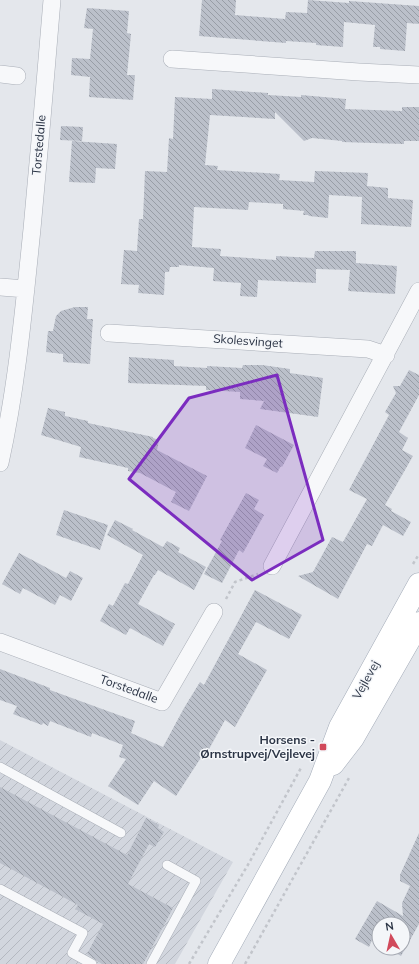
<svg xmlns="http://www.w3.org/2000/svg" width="419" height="964" font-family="Mulish,sans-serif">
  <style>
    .industrial { fill: url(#industrial-furrows) }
    .building { fill: url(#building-back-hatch) }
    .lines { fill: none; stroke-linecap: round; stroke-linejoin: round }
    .service-casing { stroke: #a9aeb7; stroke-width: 10 }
    .minor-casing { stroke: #a9aeb7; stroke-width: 18 }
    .primary-casing { stroke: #a3abb8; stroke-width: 23 }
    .path { stroke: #c2c5cb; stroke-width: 2.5; stroke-dasharray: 3 3; stroke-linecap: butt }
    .service { stroke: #f7f8fa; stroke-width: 9 }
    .minor { stroke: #f7f8fa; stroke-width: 17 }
    .primary { stroke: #fff; stroke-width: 22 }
    .marked { fill: #7b2cbf; fill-opacity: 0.2; stroke: #7b2cbf; stroke-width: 3; stroke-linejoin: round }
    .poi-dot { fill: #d1495b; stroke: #f4f6f9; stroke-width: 1.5 }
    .labels { text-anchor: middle; stroke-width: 3; stroke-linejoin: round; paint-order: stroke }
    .street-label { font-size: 12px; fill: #2b3445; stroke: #f4f6f9 }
    .poi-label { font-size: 12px; font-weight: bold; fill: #2b3445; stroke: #f4f6f9; text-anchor: end }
  </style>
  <defs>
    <pattern id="industrial-furrows" width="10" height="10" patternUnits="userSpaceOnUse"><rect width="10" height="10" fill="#d2d6de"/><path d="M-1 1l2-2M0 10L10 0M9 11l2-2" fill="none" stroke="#b4b8c0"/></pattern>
    <pattern id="building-back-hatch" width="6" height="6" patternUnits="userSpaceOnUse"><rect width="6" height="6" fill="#bbc0ca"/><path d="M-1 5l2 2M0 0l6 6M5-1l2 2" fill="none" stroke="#989da6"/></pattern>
  </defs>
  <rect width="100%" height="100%" fill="#e4e7ec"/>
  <!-- industrial -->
  <path class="industrial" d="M0,740L233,862L175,964H0Z"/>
  <!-- building -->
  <path class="building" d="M202,0H236L235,15L285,19L286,12L307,13L308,0L349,3V1L419,6V24L407,23L405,51L380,49V47H373L375,25L344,22L343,47L316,45V43L286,41V43L199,36Z
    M87,8L129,11L127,33L131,34L127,75H135L133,100L89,97L90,77L71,75L72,58L90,59L93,29L84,28Z
    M212,89L268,93V95L301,97V95L346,99L345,109L402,111V107H419V141H404V144L342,142V141L312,138L304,141L275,112V119L210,115L205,165L218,166L217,170L280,174L279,180L314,182L315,171L368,173L367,186L388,188V198L413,200L411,227L361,224L362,197L329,195L328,218L309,216L308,215H303L304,211L283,209V204L249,202L248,210L194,207L192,247L221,249L220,256L276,260V256L314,258L315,251H356V263L397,266L395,294L348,291L350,270L316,269V283L258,280L257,297L240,296L241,283L213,281L214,268L179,265V267H170L169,272H165L164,295L138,293L139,285L121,284L124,250L137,251L139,219H143L145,171L167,172L169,138L173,139L175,97L212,99Z
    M61,126L83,127L82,141L60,140Z
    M72,141L117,144L115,169L96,168L95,183L69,182Z
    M75,307H88L87,319H93L90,364L63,362V354L46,352L48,331H53L56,316L61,311Z
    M129,357L174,360V366L207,368V366L242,368L243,365H262L290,369V373L323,378L318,417L260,409L264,401L240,399V392L206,390V386L128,383Z
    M409,370L419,375V395L399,432L408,438L402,450L413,456L385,505L392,509L391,511L411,522L403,536L383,525L372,546L367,544L338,599L298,576L313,572L332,537L343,542L367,499L349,490L389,415L385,412L396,393L393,386H400Z
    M48,408L65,412V416L88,421V423L153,437V438L159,440L157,450L207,476L189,511L171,502L176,492L140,473L128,471V468L79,457L81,447L41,435Z
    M256,425L294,445L282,467L281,466L277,473L263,466L267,459L245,448Z
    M246,493L259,500L254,509L264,515L243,553L239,550L222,583L204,574L222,541L220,540Z
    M64,510L108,525L100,550L56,535Z
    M115,520L133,529L132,530L163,547L167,541L180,548L178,552L206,567L194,590L158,570L155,575H154L138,604L175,624L163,646L130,628L126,635L100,621L109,604L113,606L125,583L128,584L143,555L107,535Z
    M19,553L66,578L70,571L83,578L71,601L60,595L55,605L23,588L20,594L2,584Z
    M255,590L302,615L289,639L256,622L238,654L267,670L235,727L225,720L208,751L206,750L176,796L154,781L138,805L108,786L126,759L119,757L123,745L92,733L91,737L50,721L48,726L43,723L42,725L13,714L17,706L0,700V669L50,688V690L135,721L131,733L163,747L184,708L200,682L204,685Z
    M0,787L127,855L146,818L159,825L158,828L164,832L155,847L149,844L128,884L173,908L143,964H102L87,954L103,924L75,909L78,905L0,863Z
    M419,833V924L401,956L387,948H403V924H379V944L372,940L369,947L355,939L377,901L403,916L402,903L410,886L400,881V875Z"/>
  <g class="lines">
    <!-- service casing -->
    <g class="service-casing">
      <path id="service" d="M0,767L121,833
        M0,889L83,933L72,953L92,964
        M151,964L196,881L167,865"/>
    </g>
    <!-- minor casing -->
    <g class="minor-casing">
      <path id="minor" d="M172,59L359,72L419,75
        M0,74L17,76
        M0,287L26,289
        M109,333L368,349L386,355
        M0,463C17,386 24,307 32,229C39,153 46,76 52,0
        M272,566L419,291
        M0,642L162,702L214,612"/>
    </g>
    <!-- primary casing -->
    <g class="primary-casing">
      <path id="primary" d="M333,764L353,738L419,623
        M219,964L320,781L340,727L419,584"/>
    </g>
    <!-- path -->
    <path class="path" d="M413,564L419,554
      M226,599L235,582L258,574
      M189,964L249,863L302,766
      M245,964L349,778"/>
    <!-- service -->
    <use href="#service" class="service"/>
    <!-- minor -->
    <use href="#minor" class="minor"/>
    <!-- primary -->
    <use href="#primary" class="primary"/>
  </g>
  <!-- marked area -->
  <path class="marked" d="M277,375L323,540L252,580L129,479L189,398Z"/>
  <!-- markers -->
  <rect class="poi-dot" x="319" y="743" width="8" height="8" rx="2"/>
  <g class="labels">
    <!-- street labels -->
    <g class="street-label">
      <text transform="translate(39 145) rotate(-85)" y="4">Torstedalle</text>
      <text transform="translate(248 341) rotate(4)" y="4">Skolesvinget</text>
      <text transform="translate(366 680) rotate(-61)" y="4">Vejlevej</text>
      <text transform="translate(129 689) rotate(20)" y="4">Torstedalle</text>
    </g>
    <!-- poi labels -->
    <g class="poi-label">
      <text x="315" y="744">Horsens -<tspan x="315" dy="14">Ørnstrupvej/Vejlevej</tspan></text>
    </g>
  </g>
  <!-- north arrow -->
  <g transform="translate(391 936) rotate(351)"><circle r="19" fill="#f4f6f9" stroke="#a4a8b1"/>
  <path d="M0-3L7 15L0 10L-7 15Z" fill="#d1495b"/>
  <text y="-6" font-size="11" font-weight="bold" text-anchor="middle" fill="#2b3445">N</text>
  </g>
</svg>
